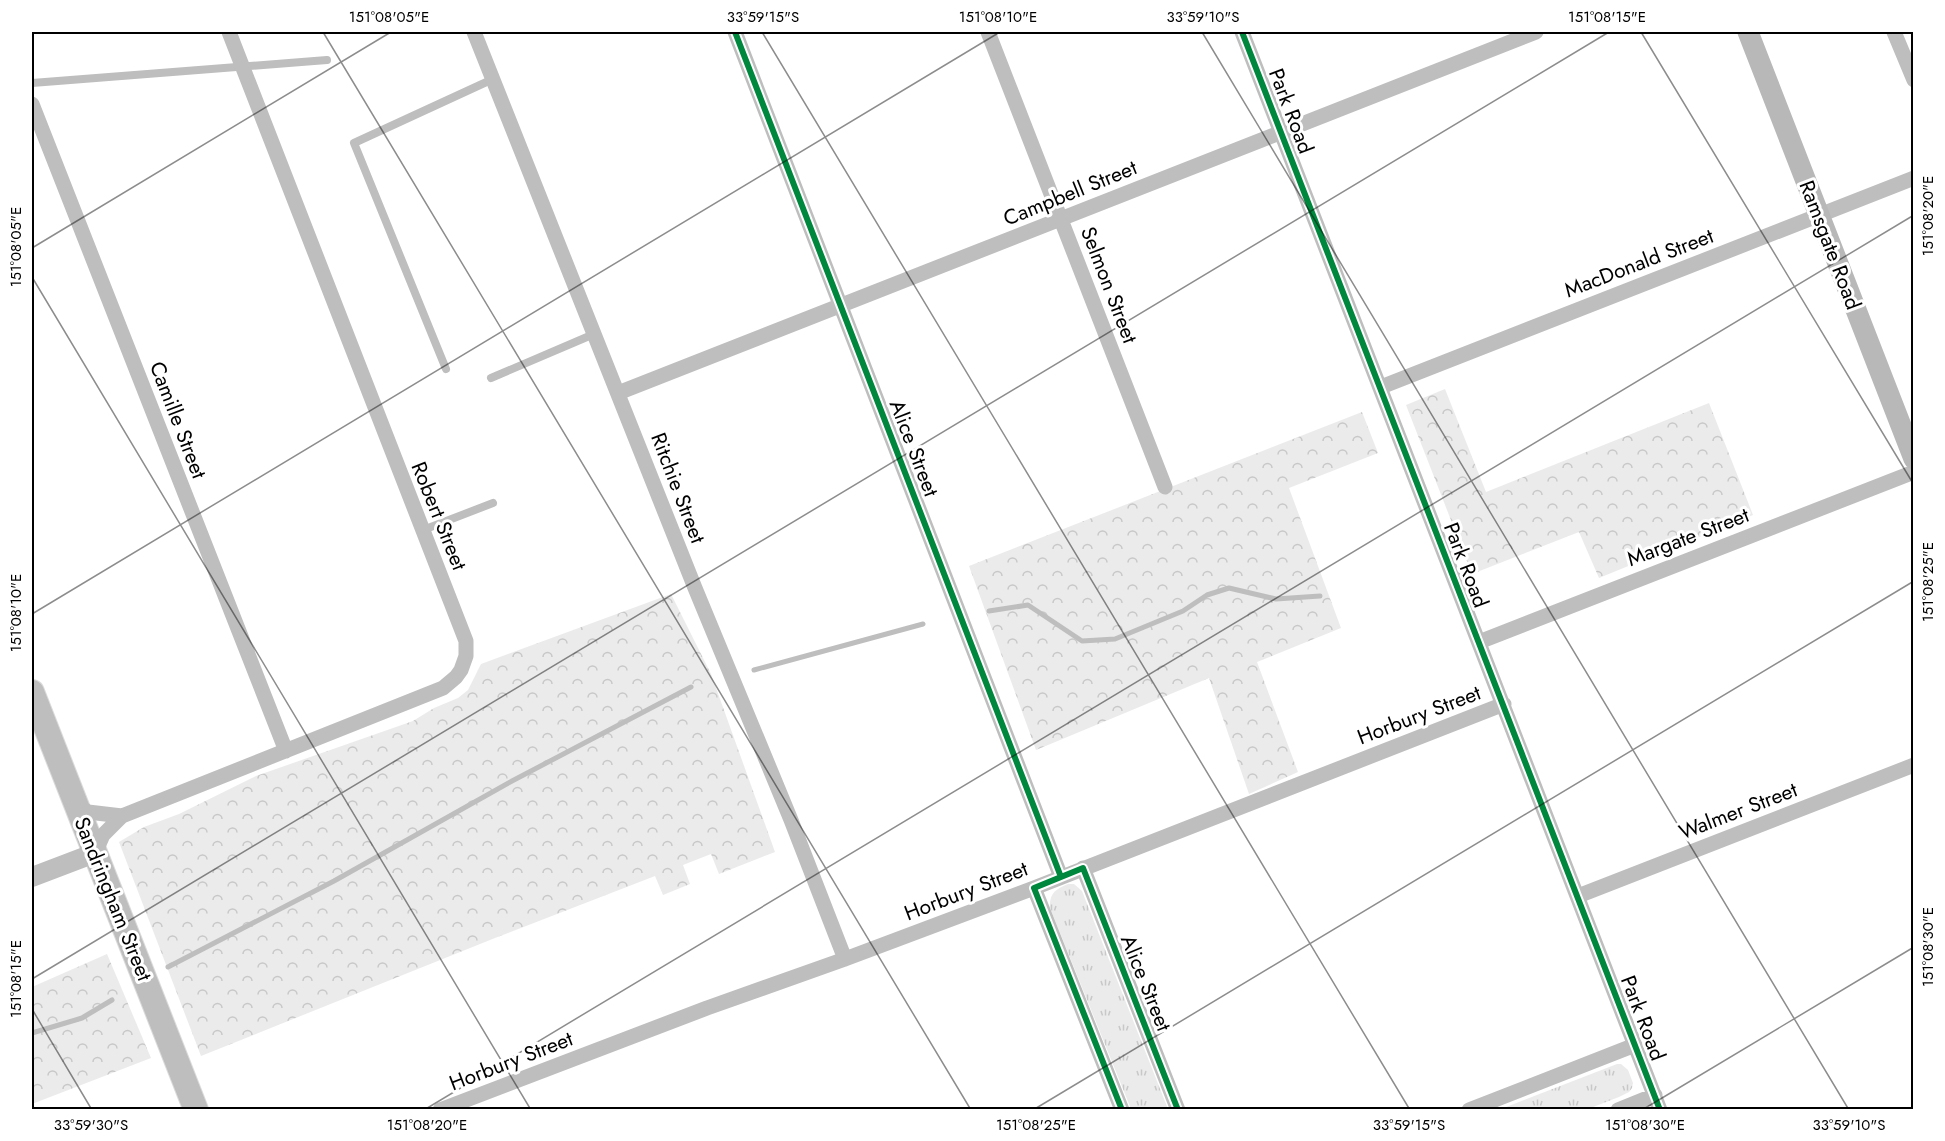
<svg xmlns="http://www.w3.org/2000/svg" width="1945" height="1141" font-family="Jost,sans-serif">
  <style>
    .grass { fill: url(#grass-tufts) }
    .forest { fill: url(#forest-crowns) }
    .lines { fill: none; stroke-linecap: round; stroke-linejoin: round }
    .stream { stroke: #bebebe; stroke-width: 5 }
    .primary-casing { stroke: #dbdbdb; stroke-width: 26 }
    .service { stroke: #bebebe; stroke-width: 8 }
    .minor { stroke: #bebebe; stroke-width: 15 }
    .tertiary { stroke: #bebebe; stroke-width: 20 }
    .secondary { stroke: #b8b8b8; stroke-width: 21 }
    .primary { stroke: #bebebe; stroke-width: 24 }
    .cycleway-casing { stroke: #fff; stroke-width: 10 }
    .cycleway { stroke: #00873e; stroke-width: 6 }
    .ticks { fill: none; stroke: #000; stroke-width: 1.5; stroke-opacity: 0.45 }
    .labels { text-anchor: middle; stroke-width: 6; stroke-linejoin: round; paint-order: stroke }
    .street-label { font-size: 21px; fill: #000; stroke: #fff }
    .neatline { fill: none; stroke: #000; stroke-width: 2 }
    .ticks-label { font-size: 15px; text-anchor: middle; fill: #000 }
  </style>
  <defs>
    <pattern id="grass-tufts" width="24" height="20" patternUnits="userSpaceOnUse" patternTransform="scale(1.5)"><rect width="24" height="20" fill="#ebebeb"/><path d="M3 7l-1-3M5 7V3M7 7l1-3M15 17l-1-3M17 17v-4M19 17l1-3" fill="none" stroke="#c8c8c8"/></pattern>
    <pattern id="forest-crowns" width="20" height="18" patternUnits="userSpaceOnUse" patternTransform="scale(1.5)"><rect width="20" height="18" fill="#ebebeb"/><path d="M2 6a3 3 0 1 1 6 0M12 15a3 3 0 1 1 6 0" fill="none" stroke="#c8c8c8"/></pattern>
  </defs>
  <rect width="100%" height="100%" fill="#fff"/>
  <!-- grass -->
  <path class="grass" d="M1068,884H1074L1082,891L1168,1109H1131L1050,908C1049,893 1056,889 1068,884Z
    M1617,1064H1621L1628,1070L1633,1083L1632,1088L1629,1092L1619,1097L1588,1109H1501Z"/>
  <!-- forest -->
  <path class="forest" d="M1445,389L1486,492L1709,403L1753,515L1599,578L1579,532L1472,574L1406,405Z
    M1362,412L1378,453L1289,488L1341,628L1257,662L1298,772L1249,794L1209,678L1036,750L969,566Z
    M671,594L711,674L775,852L719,874L711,854L683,865L690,884L663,895L655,876L495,938L201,1056L119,842L144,827L179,814L256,776L413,721L434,708L458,698L468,690L481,664Z
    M107,954L151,1058L32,1104V987Z"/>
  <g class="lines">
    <!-- stream -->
    <path class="stream" d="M989,611L1028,605L1082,641L1115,639L1183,611L1207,595L1229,588L1276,599L1320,596
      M754,670L923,624
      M168,967L334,881L512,781L691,687
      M32,1033L82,1018L112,1000"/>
    <!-- primary casing -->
    <g class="primary-casing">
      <path id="primary" d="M32,692L196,1110"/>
    </g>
    <!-- service -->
    <path class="service" d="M32,83L327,60
      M446,369L354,143L493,79
      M491,378L594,334
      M423,530L493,503"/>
    <!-- minor -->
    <path class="minor" d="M474,32L695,588L791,820L845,959
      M735,32L1061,877
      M988,32L1165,487
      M1242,32L1660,1110
      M1894,32L1914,80
      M32,104L286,751
      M1381,387L1914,178
      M618,393L1536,32
      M1479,642L1914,472
      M76,805L88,812L122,816L443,688L456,677L461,670L466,656V641L229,32
      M95,853L103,835L122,816
      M1083,868L1178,1110
      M1034,888L1122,1110
      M1578,896L1914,765
      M440,1110L707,1008L845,959L1034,888L1504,704
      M1469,1110L1635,1045
      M1618,1110L1655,1095"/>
    <!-- tertiary -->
    <path class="tertiary" d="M32,877L95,853"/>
    <!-- secondary -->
    <path class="secondary" d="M1748,32L1914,459"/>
    <!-- primary -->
    <use href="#primary" class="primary"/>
    <!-- cycleway casing -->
    <g class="cycleway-casing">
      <path id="cycleway" d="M735,32L1061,877
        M1242,32L1660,1110
        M1122,1110L1034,888L1083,868L1178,1110"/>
    </g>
    <!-- cycleway -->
    <use href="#cycleway" class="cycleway"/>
  </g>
  <!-- ticks -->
  <path class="ticks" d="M323,32L971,1110M762,32L1410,1110M1202,32L1849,1110M1641,32L1914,485M32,248L391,32M32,277L531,1110M32,614L1000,32M32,979L1609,32M32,1009L92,1110M424,1110L1914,215M1033,1110L1914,581M1642,1110L1914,947"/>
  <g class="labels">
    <!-- street labels -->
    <g class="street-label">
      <text transform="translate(1291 111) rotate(69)" y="7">Park Road</text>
      <text transform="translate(1070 193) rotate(-22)" y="7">Campbell Street</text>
      <text transform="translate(1830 245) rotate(69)" y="7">Ramsgate Road</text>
      <text transform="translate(1639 263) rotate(-21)" y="7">MacDonald Street</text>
      <text transform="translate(1109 285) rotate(69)" y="7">Selmon Street</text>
      <text transform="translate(178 420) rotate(69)" y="7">Camille Street</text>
      <text transform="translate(914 448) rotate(69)" y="7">Alice Street</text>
      <text transform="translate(678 488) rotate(69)" y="7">Ritchie Street</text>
      <text transform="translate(439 516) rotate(68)" y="7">Robert Street</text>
      <text transform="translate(1688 537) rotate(-21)" y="7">Margate Street</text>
      <text transform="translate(1466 565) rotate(69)" y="7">Park Road</text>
      <text transform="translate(1419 715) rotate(-21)" y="7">Horbury Street</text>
      <text transform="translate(1738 811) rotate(-21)" y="7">Walmer Street</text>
      <text transform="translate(966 891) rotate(-21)" y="7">Horbury Street</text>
      <text transform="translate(113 899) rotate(68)" y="7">Sandringham Street</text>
      <text transform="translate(1146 983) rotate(68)" y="7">Alice Street</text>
      <text transform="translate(1643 1018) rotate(69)" y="7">Park Road</text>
      <text transform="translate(511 1061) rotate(-21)" y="7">Horbury Street</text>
    </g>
  </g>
  <!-- border -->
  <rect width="1945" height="1141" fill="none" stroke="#ffffff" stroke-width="66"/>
  <rect x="33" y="33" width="1879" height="1075" class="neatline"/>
  <g class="ticks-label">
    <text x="389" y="22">151°08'05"E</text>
    <text x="763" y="22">33°59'15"S</text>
    <text x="998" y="22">151°08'10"E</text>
    <text x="1203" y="22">33°59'10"S</text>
    <text x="1607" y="22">151°08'15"E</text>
    <text transform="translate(1928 216) rotate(-90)" y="5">151°08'20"E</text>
    <text transform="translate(16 247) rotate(-90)" y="5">151°08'05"E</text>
    <text transform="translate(1928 582) rotate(-90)" y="5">151°08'25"E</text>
    <text transform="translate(16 613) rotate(-90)" y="5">151°08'10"E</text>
    <text transform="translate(1928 947) rotate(-90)" y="5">151°08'30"E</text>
    <text transform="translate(16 979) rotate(-90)" y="5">151°08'15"E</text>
    <text x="91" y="1130">33°59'30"S</text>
    <text x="427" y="1130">151°08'20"E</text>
    <text x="1036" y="1130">151°08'25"E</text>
    <text x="1409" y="1130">33°59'15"S</text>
    <text x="1645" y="1130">151°08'30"E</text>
    <text x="1849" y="1130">33°59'10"S</text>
  </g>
</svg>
